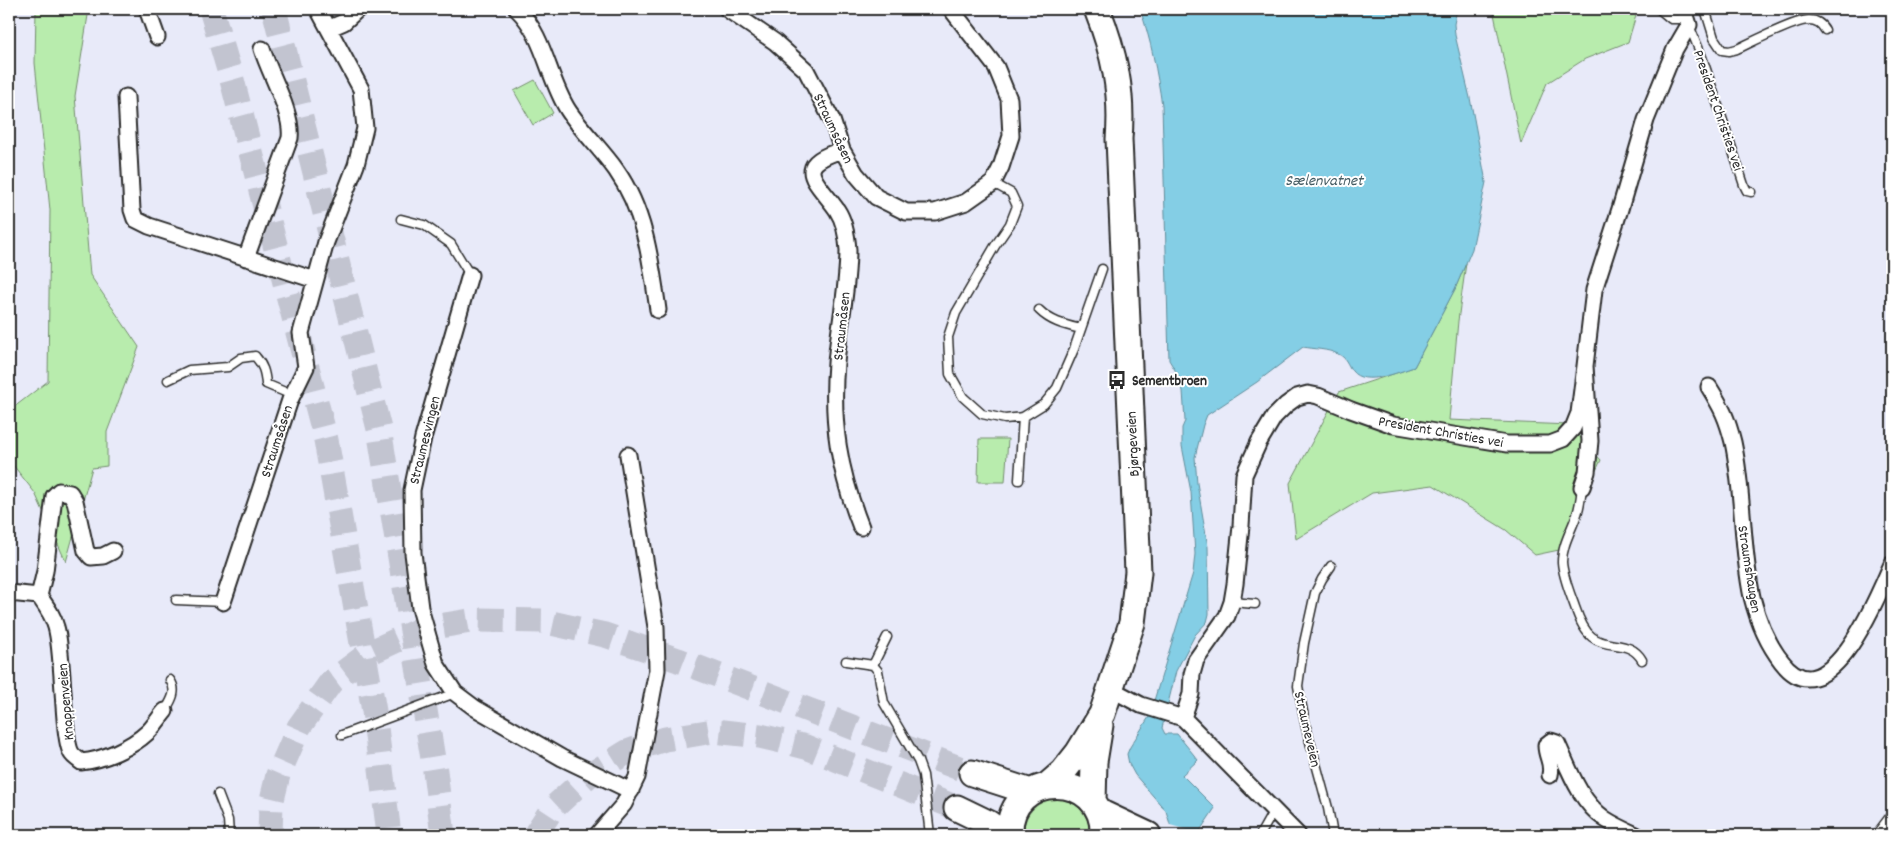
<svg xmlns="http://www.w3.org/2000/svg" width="1901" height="844" font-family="Dekko,sans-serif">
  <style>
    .green { fill: #b8ecad; stroke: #728c6c }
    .water { fill: #84cee5; stroke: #608d9b }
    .pier { fill: #e8eaf9 }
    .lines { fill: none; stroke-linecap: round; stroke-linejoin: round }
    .primary-tunnel { stroke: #c2c4d0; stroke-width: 25; stroke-dasharray: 25 12; stroke-linecap: butt }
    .lane-casing { stroke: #2b2b2b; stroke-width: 11 }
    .street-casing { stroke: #2b2b2b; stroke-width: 19 }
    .primary-casing { stroke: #2b2b2b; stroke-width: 29 }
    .lane { stroke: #fff; stroke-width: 8 }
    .street { stroke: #fff; stroke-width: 15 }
    .primary { stroke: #fff; stroke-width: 25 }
    .labels { text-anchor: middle; stroke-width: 4; stroke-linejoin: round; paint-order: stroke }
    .street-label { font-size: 15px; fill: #2b2b2b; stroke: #fff }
    .poi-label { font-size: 15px; font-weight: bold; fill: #2b2b2b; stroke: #fff; text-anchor: start }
    .water-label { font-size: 16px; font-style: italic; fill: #465c63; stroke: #fff }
  </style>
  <rect width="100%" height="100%" fill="#e8eaf9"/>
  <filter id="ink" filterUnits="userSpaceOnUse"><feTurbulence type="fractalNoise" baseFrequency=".02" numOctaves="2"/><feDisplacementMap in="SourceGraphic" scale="10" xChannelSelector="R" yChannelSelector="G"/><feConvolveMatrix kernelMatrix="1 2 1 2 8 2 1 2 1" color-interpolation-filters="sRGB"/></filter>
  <g filter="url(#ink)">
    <!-- green -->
    <path class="green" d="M36,9H89L75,96L90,275L139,347L107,432V466L92,468L66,562L35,493L9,460V411L48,381L50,210L35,63Z
      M1493,9H1638L1628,42L1585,59L1547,83L1521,144Z
      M535,80L553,113L533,125L514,91Z
      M1466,263L1458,321L1449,420L1569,425L1601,460L1559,550L1535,555L1506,530L1433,485L1372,493L1296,539L1290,483L1339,392L1414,367L1455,289Z
      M979,439H1008L1005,482H978Z
      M1054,798C1076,800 1090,813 1090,835H1024C1022,815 1036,802 1054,798Z"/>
    <!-- water -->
    <path class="water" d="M1140,9H1457L1454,24L1455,35L1470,98L1486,182L1472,249L1455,289L1414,367C1399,372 1364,387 1352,371C1347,364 1346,357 1338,354C1328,349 1314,349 1303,347L1257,382L1207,415L1203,425L1195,457L1197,483L1208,547L1209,614L1207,622L1195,635L1176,671L1162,728L1165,734H1177L1198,760L1182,775L1215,808L1197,835H1170V824L1166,811L1135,775L1129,764L1127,754L1130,747L1149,717L1193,573L1195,554L1191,492L1182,446V428L1185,421L1183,391L1178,375L1169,360L1162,105C1157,72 1151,40 1140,9Z"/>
    <!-- pier -->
    <path class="pier" d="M1167,824L1197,833L1198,835H1167Z"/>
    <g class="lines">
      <!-- primary-tunnel -->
      <path class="primary-tunnel" d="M211,9L232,80L326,440L374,711L389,835
        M274,9L379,429L435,771L443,835
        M270,835L271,804L278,775L299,727L331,682L371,652L421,629L477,620L542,621L605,635L678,660L972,773
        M535,835L552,809L587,777L627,752L665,739L713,731L760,736L806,747L957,808"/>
      <!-- lane casing -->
      <g class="lane-casing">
        <path id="lane" d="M1659,9L1671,19H1686
          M1705,9L1714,38L1722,50L1729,51L1737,49C1752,42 1795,20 1809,20C1816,20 1822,24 1825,30
          M1689,25L1702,57L1744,185L1747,191L1751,192
          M993,183L1011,193L1017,206L1010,224L995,246L956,313L948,337L950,374L963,397L982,414L1005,419L1023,417L1044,404L1057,388L1074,349L1102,269
          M401,219L424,225L451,244L470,275
          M1039,310C1051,322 1065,325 1081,329
          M168,380L189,370L228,367L241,358L255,356C263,365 265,372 266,384L292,395
          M1019,480L1023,417
          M1582,487C1581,496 1580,506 1577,514C1572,529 1562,545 1562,562C1563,577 1570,593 1575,607C1578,616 1583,630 1592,637C1608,650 1630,639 1642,660
          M1331,566L1322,579L1315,593L1304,643L1298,686L1306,727L1328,808L1333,835
          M176,600L223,602
          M1232,602L1255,604
          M846,661L873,665L878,671L884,703L918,761L923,775L930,835
          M873,665L887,637
          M165,711C171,701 178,691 170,680
          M342,735L455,693
          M218,794L228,820L229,835
          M1260,835L1274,810
          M1876,835L1892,814"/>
      </g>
      <!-- street casing -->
      <g class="street-casing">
        <path id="street" d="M147,9L157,37
          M517,9C545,36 548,79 568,110C581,130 602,150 616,170C645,211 651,261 658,310
          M727,9L775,42L806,70L832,120L842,150L856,174L876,197L906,212H935L966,202L993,183L1001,167L1011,136L1009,99L996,67L951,9
          M330,28L344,22L358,9
          M126,97L132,210L135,219L149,226L315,280
          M842,150C791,166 816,180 837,210C845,222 847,236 848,250C848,288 839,326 836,363C831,423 839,471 861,527
          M246,258L290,138C293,113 270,75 262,49
          M470,275L423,438L412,490L413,553L420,608L436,664L455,693L475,708L562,758L631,791
          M1709,387C1722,408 1727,418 1733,442C1744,493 1741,546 1752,597C1758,621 1767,643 1782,662C1828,722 1878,596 1892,564
          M1582,487L1587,472L1590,441L1585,366L1594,290L1620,209L1646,120L1675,49L1689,25L1684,9
          M9,593L39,596C46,606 53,615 56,627C64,652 62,742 72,754C74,757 78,759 81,762C103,760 131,748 148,732C154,726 159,718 165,711
          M39,596L45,571L54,496L59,491L70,493L75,501L86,551L91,557L103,556L113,551
          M223,602L290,400L306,367L301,333L326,242L356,165L365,128L361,89L318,9
          M1111,689L1141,705L1183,718L1298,835
          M1183,718L1191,694L1192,674L1196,660L1227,616L1232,602L1235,584L1241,526L1244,475L1259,442L1274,417L1286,405L1297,397L1308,394L1318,396L1351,410L1393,425L1507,444H1550L1563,439L1573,428L1579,413L1585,366
          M1550,775C1553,762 1546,758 1546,745L1551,741L1557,743C1569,769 1580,802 1605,819C1614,825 1625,830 1636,835
          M597,835L624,804L637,777L657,670L656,627L628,455"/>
      </g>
      <!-- primary casing -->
      <g class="primary-casing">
        <path id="primary" d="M972,773L1031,792
          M1048,785L1063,772L1078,753L1102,714L1132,623L1138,572L1119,139C1123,92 1114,52 1097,9
          M1093,802L1094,762L1100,725
          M957,808L988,823L1005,835
          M1099,812L1148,835
          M1010,835C1006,769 1106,769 1103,835"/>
      </g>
      <!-- lane -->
      <use href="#lane" class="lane"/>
      <!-- street -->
      <use href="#street" class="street"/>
      <!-- primary -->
      <use href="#primary" class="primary"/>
    </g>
  </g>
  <!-- icons -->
  <defs>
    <g id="bus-bare" transform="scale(1.5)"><path d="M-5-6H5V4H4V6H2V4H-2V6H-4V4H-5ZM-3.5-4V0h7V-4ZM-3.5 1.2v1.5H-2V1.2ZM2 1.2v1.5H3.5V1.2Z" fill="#2b2b2b" stroke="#fff" stroke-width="2.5" paint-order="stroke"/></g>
  </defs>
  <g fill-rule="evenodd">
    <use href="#bus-bare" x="1117" y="380"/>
  </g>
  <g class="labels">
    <!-- street labels -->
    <g class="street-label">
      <text transform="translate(1719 110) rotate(71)" y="5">President Christies vei</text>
      <text transform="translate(834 128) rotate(65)" y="5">Straumsåsen</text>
      <text transform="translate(841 326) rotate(-84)" y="5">Straumåsen</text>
      <text transform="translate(1441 431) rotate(10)" y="5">President Christies vei</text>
      <text transform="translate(424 440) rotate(-76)" y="5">Straumesvingen</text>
      <text transform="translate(276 441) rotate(-72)" y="5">Straumsåsen</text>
      <text transform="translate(1132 444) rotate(-93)" y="5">Bjørgeveien</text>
      <text transform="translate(1750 569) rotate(81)" y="5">Straumshaugen</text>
      <text transform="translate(65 702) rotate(-95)" y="5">Knappenveien</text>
      <text transform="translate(1308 729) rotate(77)" y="5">Straumeveien</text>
    </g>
    <!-- poi labels -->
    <g class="poi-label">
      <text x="1132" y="385">Sementbroen</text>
    </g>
    <!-- water labels -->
    <g class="water-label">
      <text x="1324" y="185">Sælenvatnet</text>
    </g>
  </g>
  <!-- margin -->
  <rect width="1901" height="844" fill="none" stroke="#fff" stroke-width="30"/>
  <rect x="15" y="15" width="1871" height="814" fill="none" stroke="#2b2b2b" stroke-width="2" filter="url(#ink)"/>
</svg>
